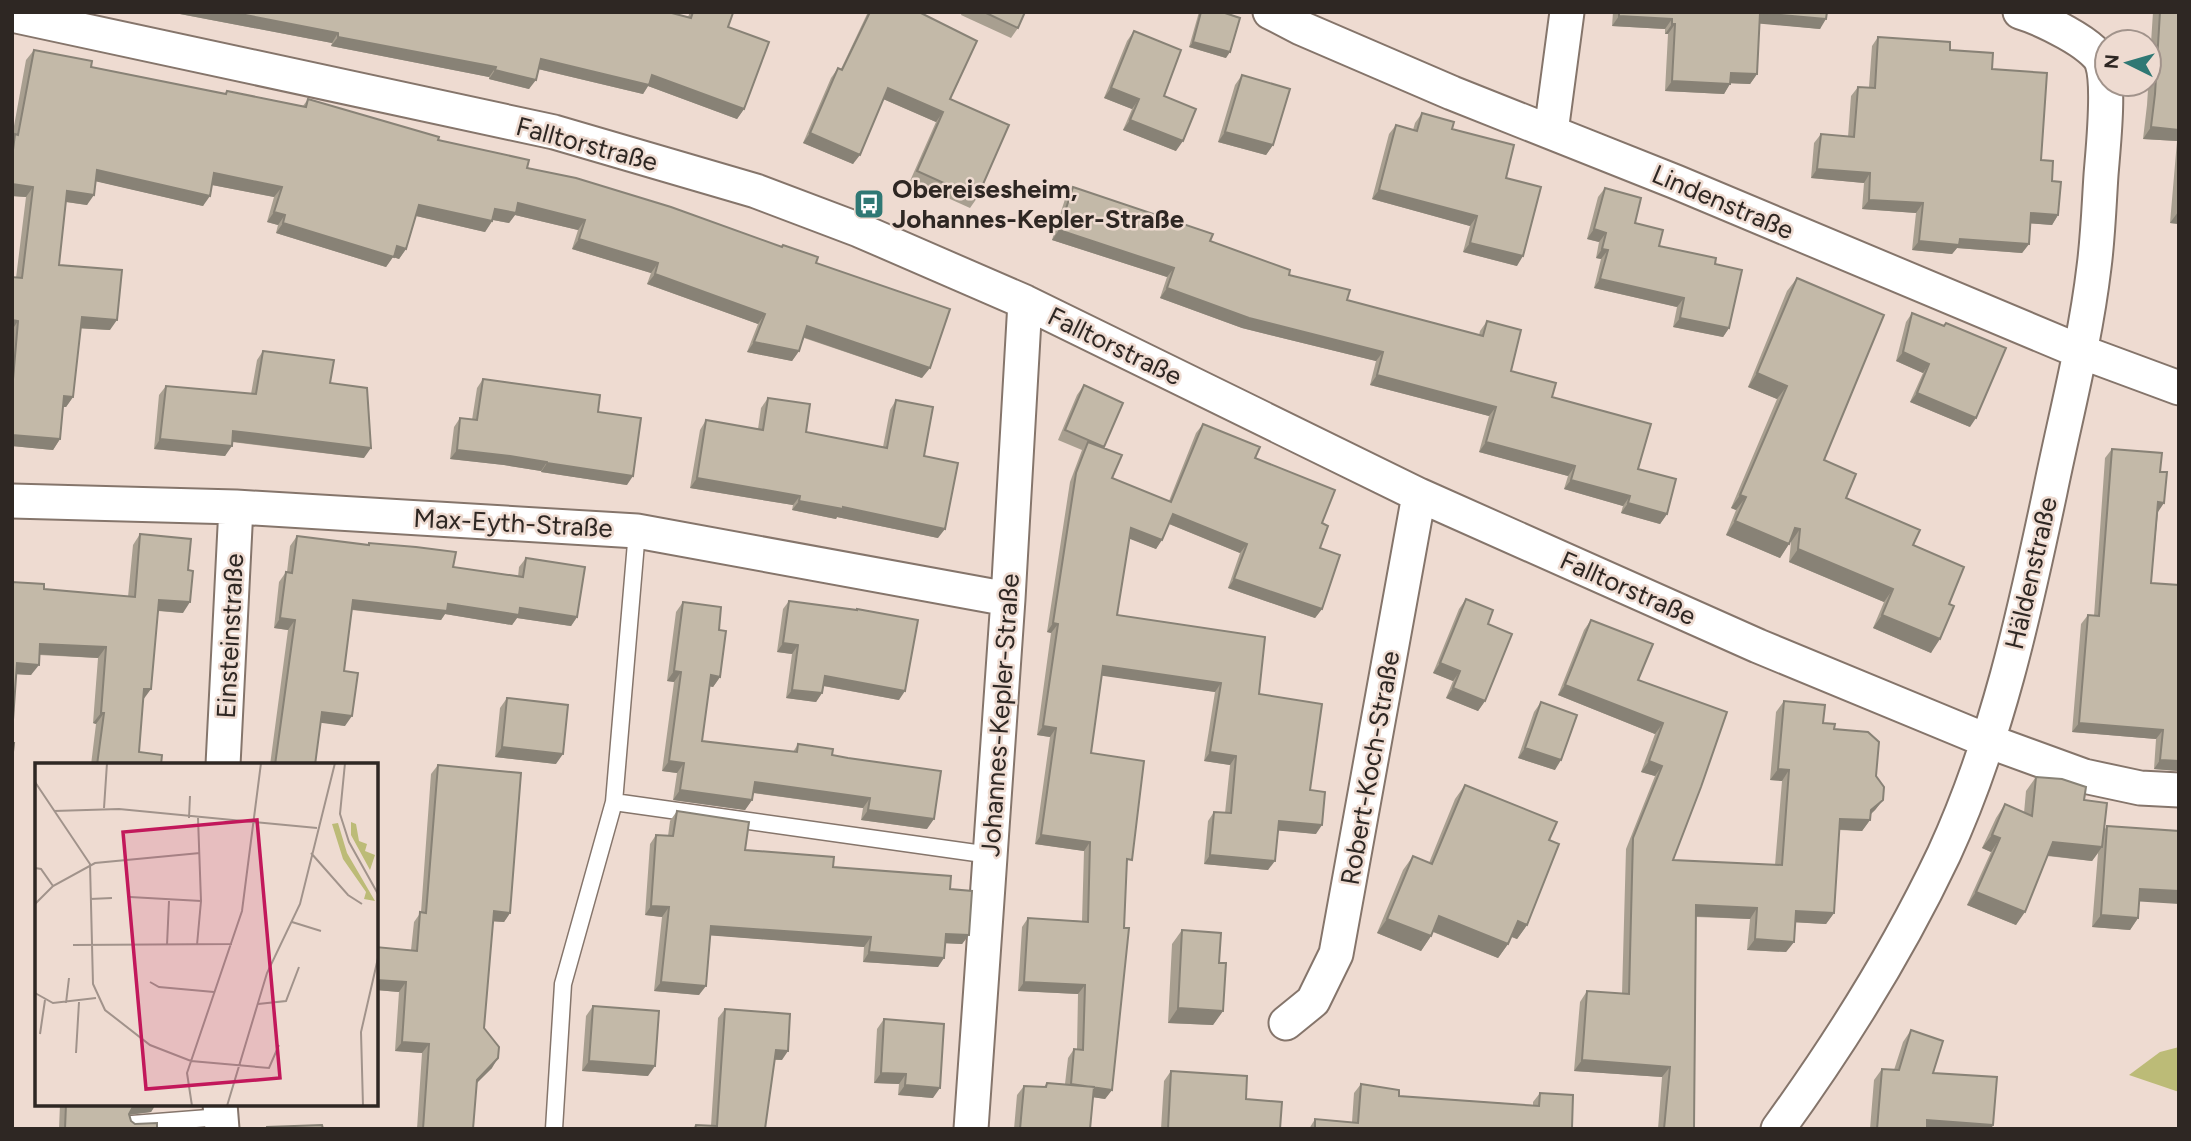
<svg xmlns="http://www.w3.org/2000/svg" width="2191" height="1141" font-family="Figtree,sans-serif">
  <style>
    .green { fill: #bcbb77 }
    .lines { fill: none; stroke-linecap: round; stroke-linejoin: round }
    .lane-casing { stroke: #85756b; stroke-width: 19 }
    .street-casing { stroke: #85756b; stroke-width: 37 }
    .lane { stroke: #fff; stroke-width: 16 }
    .street { stroke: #fff; stroke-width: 33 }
    .wall { fill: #a89f90 }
    .shaded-wall { fill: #888276 }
    .building { fill: #c3b9a8; stroke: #888276; stroke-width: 2 }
    .labels { text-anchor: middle; stroke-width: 5; stroke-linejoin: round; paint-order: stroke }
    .street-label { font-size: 26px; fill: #2e2723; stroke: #eedbd1 }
    .poi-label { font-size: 26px; font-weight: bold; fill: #2e2723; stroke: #eedbd1; text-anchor: start }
    .inset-road { fill: none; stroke: #a1938b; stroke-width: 2 }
    .view { fill: #c2185b; fill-opacity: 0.15; stroke: #c2185b; stroke-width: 3.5 }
    .inset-edge { fill: none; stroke: #2e2723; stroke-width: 3.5 }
  </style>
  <rect width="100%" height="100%" fill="#eedbd1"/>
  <!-- green -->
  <path class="green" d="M2179,1047V1092L2129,1075L2160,1052Z"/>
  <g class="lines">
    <!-- lane casing -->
    <g class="lane-casing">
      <path id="lane" d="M614,802L990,855
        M132,1124L221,1117
        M554,1129L563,984L614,802L637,531"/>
    </g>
    <!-- street casing -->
    <g class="street-casing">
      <path id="street" d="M1270,12L1301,28L1452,93L1676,182L2079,351L2179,388
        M12,15L554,132L756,191L859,230L1025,302L1419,495L1758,646L1988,741L2084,776L2140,788L2179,790
        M1551,132L1567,12
        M12,501L236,507L637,531L1008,599
        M223,765L236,507
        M1286,1023L1313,1001L1336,954L1419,495
        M220,1104L222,1129
        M971,1129L1008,599L1025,302
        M1778,1129C1841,1042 1898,951 1944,854C1997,739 2024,615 2050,492C2065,418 2085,343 2094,267C2098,237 2099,205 2101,175C2103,149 2110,86 2102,63C2096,44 2040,18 2020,12"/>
    </g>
    <!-- lane -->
    <use href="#lane" class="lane"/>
    <!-- street -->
    <use href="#street" class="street"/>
  </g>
  <!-- wall -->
  <path class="wall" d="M180,12H668L688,17L690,12H730L728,27L744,109L737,119L648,86L643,94L538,69L529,89L489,79V77L331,46L332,43L180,14Z
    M868,12H919L950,99L977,198L970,208L910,181L936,122L883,99L853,164L803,143L831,78L838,68L841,69Z
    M962,12H1025L1018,28L1011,38L961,15Z
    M1199,12H1222L1226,58L1189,47Z
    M1613,12H1827L1820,29L1759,23L1757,74L1750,84L1730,83L1724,94L1665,91L1668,34H1665V29L1612,26Z
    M2153,12H2179V224L2170,223L2177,141L2143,139L2147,105Z
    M1134,31L1164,96L1176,151L1123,130L1132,109L1104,98L1127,41Z
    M1878,37L1950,50L1992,69L2041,160L2052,181L2058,215L2052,225L2030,223L2029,244L2022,253L1957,248L1952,254L1912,250L1916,213L1862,209L1864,183L1811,178L1814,143L1821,134L1848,137L1851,96L1858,87H1869L1872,46Z
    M34,50L91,67L225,94L227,91L303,106L308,99L781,247L783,245L816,263L922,378L804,338L799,351L792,361L747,352L758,324L647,284L651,273L572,249L578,230L515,215L509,223L493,220L485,232L416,216L406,249L399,259L393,257L386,267L276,233L278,225L267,222L274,197L212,185L203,206L96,181L87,205L66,202L59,265L110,330L80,328L73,397L66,407H63L60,439L53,450L12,446V277L16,278L26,197L12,196V137L26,60Z
    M1242,75L1273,145L1266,155L1218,142L1235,85Z
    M1422,113L1452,129L1506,178L1517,266L1463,252L1470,226L1372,199L1389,134L1396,125L1413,130L1415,123Z
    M1073,187L1210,241L1347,300L1479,335L1480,331L1487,321L1511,371L1552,397L1638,469L1667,514L1660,524L1621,513L1623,506L1564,489L1568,476L1479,452L1489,416L1370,385L1376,361L1242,328L1160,298L1167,277L1052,240L1066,196Z
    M1605,188L1635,223L1659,246L1715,264L1729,328L1723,337L1673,327L1677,307L1594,288L1601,259L1596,258L1599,242L1587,239L1598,197Z
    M1797,278L1824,460L1846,498L1913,545L1949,604L1931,653L1873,628L1884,602L1789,562L1791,542H1790L1780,558L1726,535L1736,510L1731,508L1777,399L1748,387L1787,291Z
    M1912,313L1944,326L1946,323L1970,427L1910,402L1923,373L1896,361L1906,322Z
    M263,351L330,383L364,458L232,442L225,456L154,449L159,395L166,386L251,394L257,360Z
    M483,379L598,412L627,485L541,472V471L504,465L450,459L454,427L460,418L472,420L477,388Z
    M1084,385L1123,403L1103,448L1112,478L1169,501L1196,433L1203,424L1255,458L1322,523L1320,548L1322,609L1315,618L1228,588L1240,553L1169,524L1156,549L1129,538L1117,615L1259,694L1310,790L1316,834L1278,830L1268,870L1204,864L1208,821L1214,812L1225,813L1230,765L1204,761L1215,692L1102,675L1091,753L1127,867L1112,1090L1105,1099L1093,1097L1090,1129H1014L1017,1095L1024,1086L1044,1087L1047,1083L1065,1084L1068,1058L1074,1049H1077L1078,994L1018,991L1022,927L1028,918L1082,921L1084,851L1035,844L1050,737L1037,735L1051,633L1047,632L1070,482L1082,450L1058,440L1077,395Z
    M768,398L806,432L883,447L890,410L896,400L924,456L938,538L837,517L836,519L792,510L793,505L690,488L700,430L706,420L758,429L761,408Z
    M2112,449L2158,512L2151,583L2179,771L2154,769L2156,739L2072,732L2081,624L2088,615L2094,616L2105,458Z
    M140,534L183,613L158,611L143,700L139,752L161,765H91L96,724L93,723L98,658L39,655L31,675L16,674L12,582L44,589L128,597L133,545Z
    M297,536L368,545L369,543L453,567L518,577L519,567L526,558L577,617L571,626L517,618L512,625L445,614L441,620L352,610L344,671L345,726L321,722L315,765H270L288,630L274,628L279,582L286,572H287L290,546Z
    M1466,599L1488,624L1485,701L1478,711L1446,698L1453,681L1433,673L1459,609Z
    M789,601L856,610L857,609L899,700L823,686L822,693L816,702L786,698L792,654L777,652L783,609Z
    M683,602L719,630L720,677L713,687L709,686L702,741L793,752L798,744L832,755L927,829L861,820L863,808L753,793L752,800L745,810L673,800L677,773L662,771L674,682L667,681L676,612Z
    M1591,620L1638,680L1727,712L1673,860L1775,865L1782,781L1770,780L1776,712L1784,701L1834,729L1876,776L1883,800L1875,810L1870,815V820L1862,831L1839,830L1834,913L1826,924L1795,922L1794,942L1786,952L1747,950L1750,919L1696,917L1694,1129H1658L1662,1077L1574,1071L1580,1002L1587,991L1622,994L1626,849L1655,776L1641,772L1655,734L1558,695L1584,630Z
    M507,698L556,764L495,757L500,708Z
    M1541,702L1555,770L1518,758L1534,712Z
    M438,765L510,913L504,922L493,921L484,1028L492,1068L476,1083L473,1129H417L422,1053L395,1051L399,992L376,990V947L411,950L414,922L421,912L431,774Z
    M2036,777L2084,800L2103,832L2107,826L2139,901L2138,918L2130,930L2092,927L2098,853L2092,861L2047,856L2016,925L1967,905L1991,852L1982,848L1996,818L2005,804L2024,813L2026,791Z
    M1465,785L1549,840L1527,925L1517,939L1511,937L1508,944L1498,958L1433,932L1431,936L1421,951L1377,933L1403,870L1413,856L1429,863L1455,799Z
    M677,811L745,850L950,889L969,935L962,944L945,943L938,967L863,962L864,947L710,935L699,995L654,991L662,917L645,915L650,844L656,835L668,836L670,821Z
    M1182,930L1219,963L1223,1011L1213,1025L1168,1023L1172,944Z
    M593,1006L648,1076L582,1071L586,1016Z
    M725,1009L782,1060H774L765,1129H693L696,1125L711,1126L718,1018Z
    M884,1019L933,1098L898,1095L899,1084L874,1083L877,1029Z
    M1911,1030L1933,1073L1993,1125L1991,1129H1870L1874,1080L1882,1069L1894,1070L1903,1042Z
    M1171,1071L1246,1099L1280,1129H1161L1164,1081Z
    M1361,1084L1399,1096L1533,1105V1102L1540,1093L1572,1128L1574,1129H1309L1315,1119L1352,1122L1354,1093Z
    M60,1104H156L151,1112L129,1115L131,1121L135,1124L157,1129H59Z"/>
  <!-- shaded-wall -->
  <path class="shaded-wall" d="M181,12H230L338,33L332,43L180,14Z
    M1760,13L1826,19L1820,29L1753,23Z
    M1619,16L1672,19L1665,29L1612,26Z
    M1672,24H1675L1668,34H1665Z
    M338,37L496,67L489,77L331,46Z
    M1193,42L1230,52L1226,58L1189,47Z
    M541,59L652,75L744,109L737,119L648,86L643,94L534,68Z
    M495,70L536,80L529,89L489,79Z
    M1731,73L1757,74L1750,84L1724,83Z
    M1672,81L1730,84L1724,94L1665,91Z
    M888,88L943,112L936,122L881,98Z
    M1111,88L1139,99L1132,109L1104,98Z
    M1130,120L1183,141L1176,151L1123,130Z
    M2151,127L2179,130V139L2177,141L2143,139Z
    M1225,132L1273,145L1266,155L1218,142Z
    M810,133L860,155L853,164L803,143Z
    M1817,169L1870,173L1864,183L1811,178Z
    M97,170L210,196L203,206L90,180Z
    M214,173L282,187L274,197L207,184Z
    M12,184L33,187L26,197L12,196Z
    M1379,190L1477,216L1470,226L1372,199Z
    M67,191L94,195L87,205L60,201Z
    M1869,200L1923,203L1916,213L1862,209Z
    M518,203L585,220L578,230L515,215L509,223L488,219L495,209Z
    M419,205L492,221L485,232L412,215Z
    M274,212L285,215L278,225L267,222Z
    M2178,212L2179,224L2170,223Z
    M2031,213L2058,215L2052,225L2025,223Z
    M283,223L397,246L406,249L399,259L393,257L386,267L276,233Z
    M1594,229L1606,233L1599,242L1587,239Z
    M1059,230L1174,268L1167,277L1052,240Z
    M579,239L658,263L651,273L572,249Z
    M1960,239L2029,244L2022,253L1957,248L1952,254L1912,250L1919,241Z
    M1470,243L1523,256L1517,266L1463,252Z
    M1602,249L1608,250L1601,259L1596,258Z
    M655,274L765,314L758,324L647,284Z
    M1600,279L1684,298L1677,307L1594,288Z
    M1167,288L1383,352L1376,361L1242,328L1160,298Z
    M82,317L117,320L110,330L74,328Z
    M1680,318L1729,328L1723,337L1673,327Z
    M12,320L18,321L12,330Z
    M807,326L930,368L922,378L800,336Z
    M754,342L799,351L792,361L747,352Z
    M1903,352L1929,364L1923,373L1896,361Z
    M1757,373L1787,386L1777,399L1748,387Z
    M1377,375L1496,407L1489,416L1370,385Z
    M1917,393L1976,418L1970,427L1910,402Z
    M64,396L73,397L66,407H57Z
    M233,431L371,448L364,458L227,441Z
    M12,435L60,439L53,450L12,446Z
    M160,439L232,446L225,456L154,449Z
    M1486,442L1575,466L1568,476L1479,452Z
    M457,450L510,456L547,462L541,471L504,465L450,459Z
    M547,463L633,476L627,485L541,472Z
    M697,478L800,496L793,505L690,488Z
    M1571,480L1630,496L1623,506L1564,489Z
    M1740,495L1746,497L1736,510L1731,508Z
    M799,501L843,507L945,529L938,538L837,517L836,519L792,510Z
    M2158,502L2164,503L2158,512Z
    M1628,503L1667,514L1660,524L1621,513Z
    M1173,514L1247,544L1240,553L1167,523Z
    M1735,521L1789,544L1780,558L1726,535Z
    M1131,528L1162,540L1156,549L1125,537Z
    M1795,528L1800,529L1791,542L1786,541Z
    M1798,549L1893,589L1884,602L1789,562Z
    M1234,579L1322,609L1315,618L1228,588Z
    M159,600L190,602L183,613L151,610Z
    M353,600L520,608L577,617L571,626L517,618L512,625L445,614L441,620L347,609Z
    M1882,615L1940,639L1931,653L1873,628Z
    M280,618L295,620L288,630L274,628Z
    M1053,623L1058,624L1051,633L1047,632Z
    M783,643L798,645L792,654L777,652Z
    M40,644L106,647L98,658L33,654Z
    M17,663L39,665L31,675L12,674Z
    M1440,663L1460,671L1453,681L1433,673Z
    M1103,666L1221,683L1215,692L1097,675Z
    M674,671L681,672L674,682L667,681Z
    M711,675L720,677L713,687L704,685Z
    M825,676L905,691L899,700L819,685Z
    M1565,685L1663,723L1655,734L1558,695Z
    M1453,688L1485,701L1478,711L1446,698Z
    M144,689H151L143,700Z
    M792,690L822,693L816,702L786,698Z
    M322,712L352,716L345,726L315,722Z
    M101,713H104L96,724L93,723Z
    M2079,723L2163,730L2156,739L2072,732Z
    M1043,726L1056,728L1050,737L1037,735Z
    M502,747L563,754L556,764L495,757Z
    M1525,748L1561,760L1555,770L1518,758Z
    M1210,752L1236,756L1230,765L1204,761Z
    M2160,760L2179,761V771L2154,769Z
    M669,761L684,763L677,773L662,771Z
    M1649,761L1662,766L1655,776L1641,772Z
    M1778,769L1789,770L1782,781L1770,780Z
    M755,782L870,798L863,808L748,792Z
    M680,790L752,800L745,810L673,800Z
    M1883,800L1875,810L1864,820H1870L1862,831L1832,829L1840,819L1871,810Z
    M868,810L934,819L927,829L861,820Z
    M1279,821L1322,825L1316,834L1272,830Z
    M1041,835L1090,842L1084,851L1035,844Z
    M1992,835L2000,838L1991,852L1982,848Z
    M2053,842L2102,847L2092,861L2043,855Z
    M1210,855L1275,861L1268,870L1204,864Z
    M2140,889L2179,891V904L2132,901Z
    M1976,892L2025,912L2016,925L1967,905Z
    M1696,905L1757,908L1750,919L1689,916Z
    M651,906L669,907L662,917L645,915Z
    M494,911L510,913L504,922L487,921Z
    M1796,911L1834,913L1826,924L1789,922Z
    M2101,915L2138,918L2130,930L2092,927Z
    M1439,916L1508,944L1498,958L1429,930Z
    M1387,919L1431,936L1421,951L1377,933Z
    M1518,921L1527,925L1517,939L1508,935Z
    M711,926L871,937L864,947L705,935Z
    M946,934L969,935L962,944L940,943Z
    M1755,939L1794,942L1786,952L1747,950Z
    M869,952L944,958L938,967L863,962Z
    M376,980L406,982L399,992L376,990Z
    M661,982L706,986L699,995L654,991Z
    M1024,982L1085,985L1078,994L1018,991Z
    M1178,1008L1223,1011L1213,1025L1168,1023Z
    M402,1042L429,1044L422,1053L395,1051Z
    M776,1050L788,1051L782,1060L769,1059Z
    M498,1058L492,1068L470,1090L477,1080Z
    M1582,1060L1670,1067L1662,1077L1574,1071Z
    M589,1061L655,1066L648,1076L582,1071Z
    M881,1073L906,1074L899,1084L874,1083Z
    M1071,1084L1112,1090L1105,1099L1065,1093Z
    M905,1085L940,1088L933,1098L898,1095Z
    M140,1104H156L151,1112L127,1115L134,1105Z
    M1927,1120L1993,1125L1991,1129H1921Z"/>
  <!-- building -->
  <path class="building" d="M230,12H668L691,18L693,12H730L733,13L728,27L769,42L744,109L652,75L649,85L541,59L536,80L495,70L496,67L338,37V33Z
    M870,12H919L977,41L950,99L1009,125L977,198L917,171L943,112L888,88L860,155L810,133L838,68L842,70Z
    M984,12H1025L1018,28Z
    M1201,12H1222L1240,18L1230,52L1193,42Z
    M1619,12H1827L1826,19L1760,13L1757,74L1731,73L1730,84L1672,81L1675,24H1672V19L1619,16Z
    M2160,12H2179V130L2151,127L2155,94Z
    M1134,31L1181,50L1164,96L1196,109L1183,141L1130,120L1139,99L1111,88Z
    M1878,37L1950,42V50L1993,53L1992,69L2047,73L2041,160L2053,161L2052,181L2061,182L2058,215L2031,213L2029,244L1960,239L1959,245L1919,241L1923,203L1869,200L1870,173L1817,169L1821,134L1854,137L1858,87L1875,88Z
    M34,50L92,61L91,67L226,94L227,91L306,107L308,99L439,137L438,140L529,160L527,168L576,178L671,207L782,247L783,245L818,257L816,263L950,309L930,368L807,326L799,351L754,342L765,314L655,274L658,263L579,239L585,220L518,203L516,213L495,209L492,221L419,205L406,249L397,246L394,257L283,223L285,215L274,212L282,187L214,173L210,196L97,170L94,195L67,191L59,265L122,270L117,320L82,317L73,397L64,396L60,439L12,435V391L18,321L12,320V277L22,278L33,187L12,184V158L15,134L18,135Z
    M1242,75L1290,89L1273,145L1225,132Z
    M1422,113L1454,122L1452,129L1514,145L1506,178L1541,187L1523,256L1470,243L1477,216L1379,190L1396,125L1417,131Z
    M1073,187L1213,234L1210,241L1290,270L1289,275L1350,290L1347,300L1483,336L1487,321L1521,330L1511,371L1556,383L1552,397L1651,424L1638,469L1676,479L1667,514L1628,503L1630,496L1571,480L1575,466L1486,442L1496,407L1377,375L1383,352L1249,318L1167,288L1174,268L1059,230Z
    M1605,188L1641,198L1635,223L1663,230L1659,246L1716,258L1715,264L1742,270L1729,328L1680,318L1684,298L1600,279L1608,250L1602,249L1606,233L1594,229Z
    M1797,278L1884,315L1824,460L1856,474L1846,498L1920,530L1913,545L1964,567L1949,604L1954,606L1940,639L1882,615L1893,589L1798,549L1800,529L1795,528L1789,544L1735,521L1746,497L1740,495L1787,386L1757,373Z
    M1912,313L1944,326L1946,323L2006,348L1976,418L1917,393L1929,364L1903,352Z
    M263,351L334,360L330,383L367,388L371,448L233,431L232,446L160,439L166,386L256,394Z
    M483,379L600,395L598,412L641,418L633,476L547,463V462L510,456L457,450L460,418L477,420Z
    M1084,385L1123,403L1104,447L1065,430Z
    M768,398L810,404L806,432L887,448L896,400L933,407L924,456L958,463L945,529L843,507V509L799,501L800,496L697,478L706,420L763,430Z
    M1203,424L1260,447L1255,458L1335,490L1322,523L1328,526L1320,548L1340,555L1322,609L1234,579L1247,544L1173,514L1162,540L1131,528L1117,615L1265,637L1259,694L1322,704L1310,790L1325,792L1322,825L1279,821L1275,861L1210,855L1214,812L1231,813L1236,756L1210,752L1221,683L1103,666L1091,753L1144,761L1132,860L1127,859L1124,928H1129L1112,1090L1071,1084L1074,1049L1083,1050L1085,985L1024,982L1028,918L1088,922L1090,842L1041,835L1056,728L1043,726L1058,624L1053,623L1076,473L1088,442L1122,455L1112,478L1171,502Z
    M2112,449L2162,453L2160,472H2167L2164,503L2158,502L2151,583L2179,585V761L2160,760L2163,730L2079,723L2088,615L2099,616Z
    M140,534L191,539L188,570L193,571L190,602L159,600L151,689H144L139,752L162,755L161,765H97L104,713H101L106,647L40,644L39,665L17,663L12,734V582L44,584V589L135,597Z
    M297,536L369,545V543L416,547L456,552L453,567L523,577L526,558L585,567L577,617L520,608L519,615L448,604L447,611L353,600L344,671L358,673L352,716L322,712L315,765H275L295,620L280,618L286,572L292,573Z
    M1466,599L1493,610L1488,624L1512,634L1485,701L1453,688L1460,671L1440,663Z
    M789,601L857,610V609L918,620L905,691L825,676L822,693L792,690L798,645L783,643Z
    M683,602L721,607L719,630L726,631L720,677L711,675L702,741L797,752L798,744L833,749L832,755L848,758L941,771L934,819L868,810L870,798L755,782L752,800L680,790L684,763L669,761L681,672L674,671Z
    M1591,620L1653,644L1638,680L1727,712L1701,787L1673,860L1782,865L1789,770L1778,769L1784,701L1825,705L1823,723L1835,724L1834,729L1868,732L1879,742L1876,776L1884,787L1883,800L1871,810L1870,820L1840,819L1834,913L1796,911L1794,942L1755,939L1757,908L1696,905L1694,1129H1664L1670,1067L1582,1060L1587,991L1629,994L1633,838L1662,766L1649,761L1663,723L1565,685Z
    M507,698L568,705L563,754L502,747Z
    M1541,702L1577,715L1561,760L1525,748Z
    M12,743H14L12,761Z
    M438,765L521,773L510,913L494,911L484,1028L499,1047L498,1058L477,1080L473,1129H423L429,1044L402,1042L406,982L376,980V947L417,951L420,912L426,913Z
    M2036,777L2062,779L2086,787L2084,800L2107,803L2102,847L2053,842L2025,912L1976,892L2000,838L1992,835L2005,804L2032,816Z
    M1465,785L1557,822L1549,840L1559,844L1527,925L1518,921L1508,944L1439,916L1431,936L1387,919L1413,856L1432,864Z
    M677,811L749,822L745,850L834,857L833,867L951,876L950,889L972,891L969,935L946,934L944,958L869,952L871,937L711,926L706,986L661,982L669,907L651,906L656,835L673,836Z
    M2107,826L2179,831V891L2140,889L2138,918L2101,915Z
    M1182,930L1221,933L1219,963H1226L1223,1011L1178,1008Z
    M593,1006L659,1011L655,1066L589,1061Z
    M725,1009L790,1014L788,1051L776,1050L765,1129H695L696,1125L717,1126Z
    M884,1019L944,1024L940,1088L905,1085L906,1074L881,1073Z
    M1911,1030L1943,1041L1933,1073L1997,1077L1993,1125L1927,1120V1129H1877L1882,1069L1899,1070Z
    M1171,1071L1247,1076L1246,1099L1282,1102L1280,1129H1168Z
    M1047,1083L1094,1087L1090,1129H1020L1024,1086L1046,1087Z
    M1361,1084L1399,1090V1096L1539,1106L1540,1093L1573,1095L1572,1128L1574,1129H1315V1119L1358,1123Z
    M66,1104H140L134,1105L129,1114L131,1121L135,1124L157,1123V1129H65Z
    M322,1125L323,1129H267V1127Z"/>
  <!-- icons -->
  <defs>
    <g id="bus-square" transform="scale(1.575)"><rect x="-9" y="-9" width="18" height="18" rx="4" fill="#2f7874" stroke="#eedbd1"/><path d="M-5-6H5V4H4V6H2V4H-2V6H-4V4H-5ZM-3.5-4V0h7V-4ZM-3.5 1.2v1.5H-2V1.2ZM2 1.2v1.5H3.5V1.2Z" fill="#fff"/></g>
  </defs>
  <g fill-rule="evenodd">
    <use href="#bus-square" x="869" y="204"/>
  </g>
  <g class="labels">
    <!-- street labels -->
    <g class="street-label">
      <text transform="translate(587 144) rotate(15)" y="9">Falltorstraße</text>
      <text transform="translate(1723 202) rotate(23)" y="9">Lindenstraße</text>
      <text transform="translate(1115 346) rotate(26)" y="9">Falltorstraße</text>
      <text transform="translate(513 523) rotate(3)" y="9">Max-Eyth-Straße</text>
      <text transform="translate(2031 573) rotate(-77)" y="9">Häldenstraße</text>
      <text transform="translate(1628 588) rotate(24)" y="9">Falltorstraße</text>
      <text transform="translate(230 636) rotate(-87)" y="9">Einsteinstraße</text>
      <text transform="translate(1000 715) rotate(-86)" y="9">Johannes-Kepler-Straße</text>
      <text transform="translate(1370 768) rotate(-80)" y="9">Robert-Koch-Straße</text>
    </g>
    <!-- poi labels -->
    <g class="poi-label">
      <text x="892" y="198">Obereisesheim,<tspan x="892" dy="30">Johannes-Kepler-Straße</tspan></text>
    </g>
  </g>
  <!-- overview -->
  <g transform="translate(35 763)">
    <rect width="343" height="343" fill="#eedbd1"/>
    <path d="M316,59L321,61L324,78L332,81L330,88L340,92L335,107L316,72ZM303,60L312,90L340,138L329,136L331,129L308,96L297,61Z" fill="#bcbb77"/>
    <path class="inset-road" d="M310,0L305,51L314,79L343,131M0,19L55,101L58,221L70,247L115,282L156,298L234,305L244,282M69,45L72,0M19,48L84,46L282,65M154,55L155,33M276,90L313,132L327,141M0,105L6,106L18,123M95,134L166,138M55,136L77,135M0,141L18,123L60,100L165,90M257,159L286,168M38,182L197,181M132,182L134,138M162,182L166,138L163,55M115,219L124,224L179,229M0,230L18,240L61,235M31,240L34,215M223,241L251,238L264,204M5,271L10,237M41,290L44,239M157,343L152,310L207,148L226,0M192,343L232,210L265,141L300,0M328,343L326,269L343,195"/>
    <path class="view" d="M222,57L245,315L111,326L88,69Z"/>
    <rect width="343" height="343" class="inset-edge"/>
  </g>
  <!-- border -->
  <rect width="2191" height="1141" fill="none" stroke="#2e2723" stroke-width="28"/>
  <!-- north arrow -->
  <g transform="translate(2128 63) rotate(275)"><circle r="33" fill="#eedbd1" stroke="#a1938b" stroke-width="2"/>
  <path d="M0-5L12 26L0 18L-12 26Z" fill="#2f7874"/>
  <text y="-10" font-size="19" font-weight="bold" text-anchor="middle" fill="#2e2723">N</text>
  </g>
</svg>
